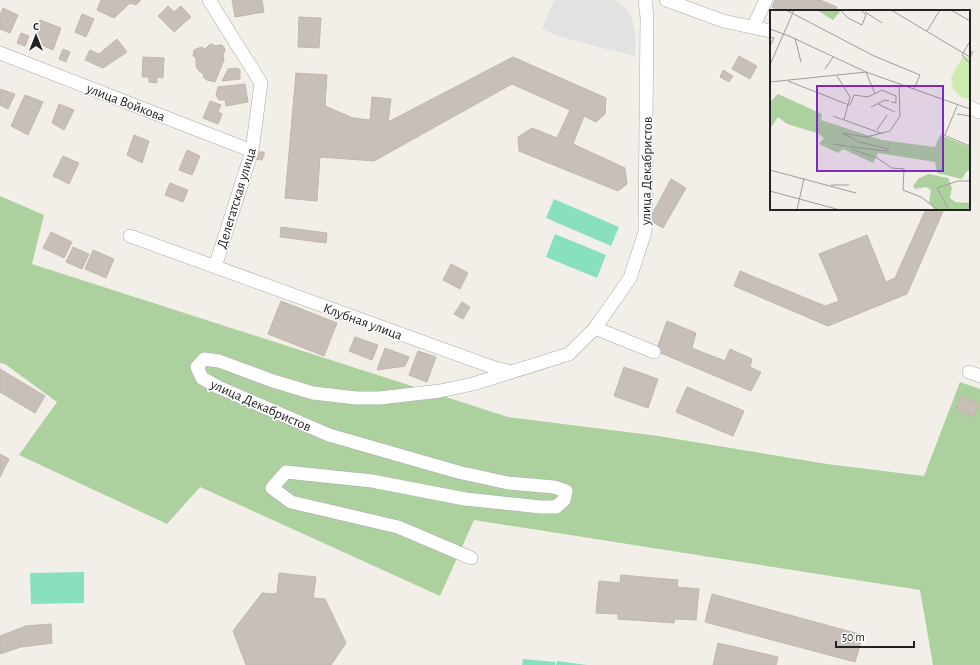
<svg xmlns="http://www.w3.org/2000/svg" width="980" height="665" font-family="'Alegreya Sans',sans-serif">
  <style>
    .forest { fill: #add19e }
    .pitch { fill: #88e0be }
    .parking { fill: #e2e2e2 }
    .building { fill: #c7bfb8; stroke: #c4b6ab }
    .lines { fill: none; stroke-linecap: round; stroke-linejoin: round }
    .minor-casing { stroke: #a9a9a9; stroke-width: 14 }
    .minor { stroke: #fff; stroke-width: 13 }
    .labels { text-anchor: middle; stroke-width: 3; stroke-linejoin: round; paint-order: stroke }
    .street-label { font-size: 14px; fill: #222; stroke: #fff }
    .inset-road { fill: none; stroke: #9f9d99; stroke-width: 1 }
    .view { fill: #7b2cbf; fill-opacity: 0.15; stroke: #7b2cbf; stroke-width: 2 }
    .inset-edge { fill: none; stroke: #222; stroke-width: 2 }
  </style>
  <rect width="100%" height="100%" fill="#f2efe9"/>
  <!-- forest -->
  <path class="forest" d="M0,196L44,215L32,264L508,417L658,436L827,464L924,476L960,382L980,389V665H933L920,590L474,520L440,596L200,487L167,524L19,455L57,402L5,364L0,363Z"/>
  <!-- pitch -->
  <path class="pitch" d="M554,199L619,227L611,246L546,218Z
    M555,234L606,255L597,278L546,257Z
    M84,572V603L31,604L30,573Z
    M523,659L555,662V665H522Z
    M557,661L587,665H556Z"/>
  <!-- parking -->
  <path class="parking" d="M554,0H613L619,2L629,12L633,22L635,32V56L586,44L555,35L542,29Z"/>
  <!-- building -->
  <path class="building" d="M101,0H141L136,5L130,3L114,18L97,10Z
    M232,0H262L264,12L235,17Z
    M775,0H820L837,7L835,11H782L772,7Z
    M168,6L174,12L181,6L191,17L174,32L158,16Z
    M3,8L18,15L10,33L0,29V15Z
    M82,14L94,19L86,37L75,32Z
    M299,17L321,18L319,48L298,47Z
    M40,20L61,28L53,50L32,41Z
    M21,33L29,36L25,46L17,43Z
    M117,39L127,52L103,68L85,60L90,50L99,54Z
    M212,44L215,46L220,45H222L225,49L223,56L224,60L215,82L207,80L204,78L203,74L198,70L196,66V58L193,56L194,50L196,49L202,47L205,49L209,45Z
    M63,49L70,52L66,62L59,59Z
    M969,50L973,52L969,60Z
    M739,56L757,66L750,79L732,69Z
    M143,57L164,58L163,78L157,77V83L149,82V77H142Z
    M513,57L606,98L605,114L596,122L584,116L573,144L625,168L627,184L618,191L519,151L518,137L532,128L557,138L570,110L512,84L374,161L320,157L317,201L285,198L296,73L327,75L325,106L353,118L370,120L372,97L391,99L388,122Z
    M237,68L240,70V79L222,81L228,69Z
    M723,70L733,76L729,82L720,77Z
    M245,84L248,102L226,106L225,100H219L216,95L218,87Z
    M0,89L15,94L8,109L0,105Z
    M25,95L43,102L28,135L11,126Z
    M210,101L221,105L218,112L222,114L218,124L203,118Z
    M59,104L74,110L64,130L52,123Z
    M134,135L149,141L142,163L127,155Z
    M187,150L200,156L192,175L179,170Z
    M257,152H264V157H263L262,160L256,159Z
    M63,156L79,163L69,184L53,176Z
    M671,179L686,188L663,228L649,220Z
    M170,183L188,190L183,202L165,195Z
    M926,209H944L907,294L828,326L734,286L740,271L825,306L839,301L819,254L867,235L886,282L895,278Z
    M281,227L327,233L326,243L280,237Z
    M51,232L72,242L64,258L43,248Z
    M73,247L89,254L82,269L66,262Z
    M93,250L114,259L106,278L85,269Z
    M451,264L468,273L460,289L443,280Z
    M281,301L337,323L324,356L268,334Z
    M462,302L470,307L463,319L454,314Z
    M667,321L696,333L692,348L725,361L730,349L752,359L750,367L761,372L751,391L656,351Z
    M355,337L378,345L372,360L349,351Z
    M385,348L409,357L405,366L377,370Z
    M418,351L436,357L427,382L409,375Z
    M624,367L658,379L648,408L614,396Z
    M0,369L45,396L35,413L0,392Z
    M687,387L744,411L733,436L676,412Z
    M961,396L979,404L973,417L956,409Z
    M0,454L9,459L0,477Z
    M279,573L316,577L313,598L325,599L346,643L331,665H246L233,631L262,593L277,594Z
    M621,575L678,580L677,587L699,589L696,620L675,619L674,623L618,619V614L596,613L599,581L620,583Z
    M712,594L863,635L855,662L705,622Z
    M51,624L52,643L21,647L0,654V636L26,626Z
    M718,643L778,657L776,665H713Z"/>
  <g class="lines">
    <!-- minor casing -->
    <g class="minor-casing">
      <path id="minor" d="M209,0L261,83L252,151L215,267
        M666,0L723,21L771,31
        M753,27L766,0
        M0,53L252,151
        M969,107L980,112
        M130,236L495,368L512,372
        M595,328L654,352
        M969,372L980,376
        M471,558L398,527L291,502L272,488L286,472L372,481L465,499L541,507H556L564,500L566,491L554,487L508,483L458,472L329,435L218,387L202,378L197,367L204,359L219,361L273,381L313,393L356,398H380L440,391L473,384L569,354L595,328L630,278L645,232L647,17L645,0"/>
    </g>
    <!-- minor -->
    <use href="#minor" class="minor"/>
  </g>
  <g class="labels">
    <!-- street labels -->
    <g class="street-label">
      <text transform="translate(126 102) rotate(21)" y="5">улица Войкова</text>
      <text transform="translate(646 171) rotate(-89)" y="5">улица Декабристов</text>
      <text transform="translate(236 198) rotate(-73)" y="5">Делегатская улица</text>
      <text transform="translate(363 321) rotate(20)" y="5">Клубная улица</text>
      <text transform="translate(261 405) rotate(24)" y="5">улица Декабристов</text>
    </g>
  </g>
  <!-- overview -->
  <g transform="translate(770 10)">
    <rect width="200" height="200" fill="#f2efe9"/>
    <path d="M194,45L200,49V90L191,87L183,79L181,67Z" fill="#cdebb0"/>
    <path d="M47,0H68L70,2L63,10ZM8,84L52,104L51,110L112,130L165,137L170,125L200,137V160L196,162L192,169L167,163L165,152L108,143L103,153L73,139L68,143L49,134L54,128L47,123L17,114L8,107L0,119V92ZM159,164L178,168L182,178L180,188L185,192L200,193V200H165L159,192L161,180L156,177L145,179L143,176L149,168Z" fill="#add19e"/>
    <path class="inset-road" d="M16,0L104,46L150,65L144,79M70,0L78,8L92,15L96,5L91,0M121,0L200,47M181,0L200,11M95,2L112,13M0,19L19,26L96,62L200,99M157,21L170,0M0,27L4,28L0,36M25,28L31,52M200,31L192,45L200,54M0,55L24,0M55,59L63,47M67,66L80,87L74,110M18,71L79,95M0,72L96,62L105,84M129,75L130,106L120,121L96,127L72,123L89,132L119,139L116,141L84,137L82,139L107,148L122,158L134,159L133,180L151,187L168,200M108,94L125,102M80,95L84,85L98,87L112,80L126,86V93L121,92M101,97L115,90L119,91M187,104L200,106M63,106L113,124M107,120L117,105M171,124L200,136M175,125L187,96M63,134L84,137M0,160L86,183M61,175H79M0,181L70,200M27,200L34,168M179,200L167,178L188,171H200"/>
    <path class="view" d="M47,76H173V161H47Z"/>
    <rect width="200" height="200" class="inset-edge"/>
  </g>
  <!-- north arrow -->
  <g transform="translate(36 36)" stroke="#ffffff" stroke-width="3" paint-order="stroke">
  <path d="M0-3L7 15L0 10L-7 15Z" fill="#222222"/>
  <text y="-6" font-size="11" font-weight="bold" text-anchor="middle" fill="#222222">С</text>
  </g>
  <!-- scale -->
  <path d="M836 641v6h78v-6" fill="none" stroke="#222222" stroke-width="2"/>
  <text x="842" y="641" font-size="12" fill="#222222" stroke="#ffffff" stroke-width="3" paint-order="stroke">50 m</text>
</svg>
